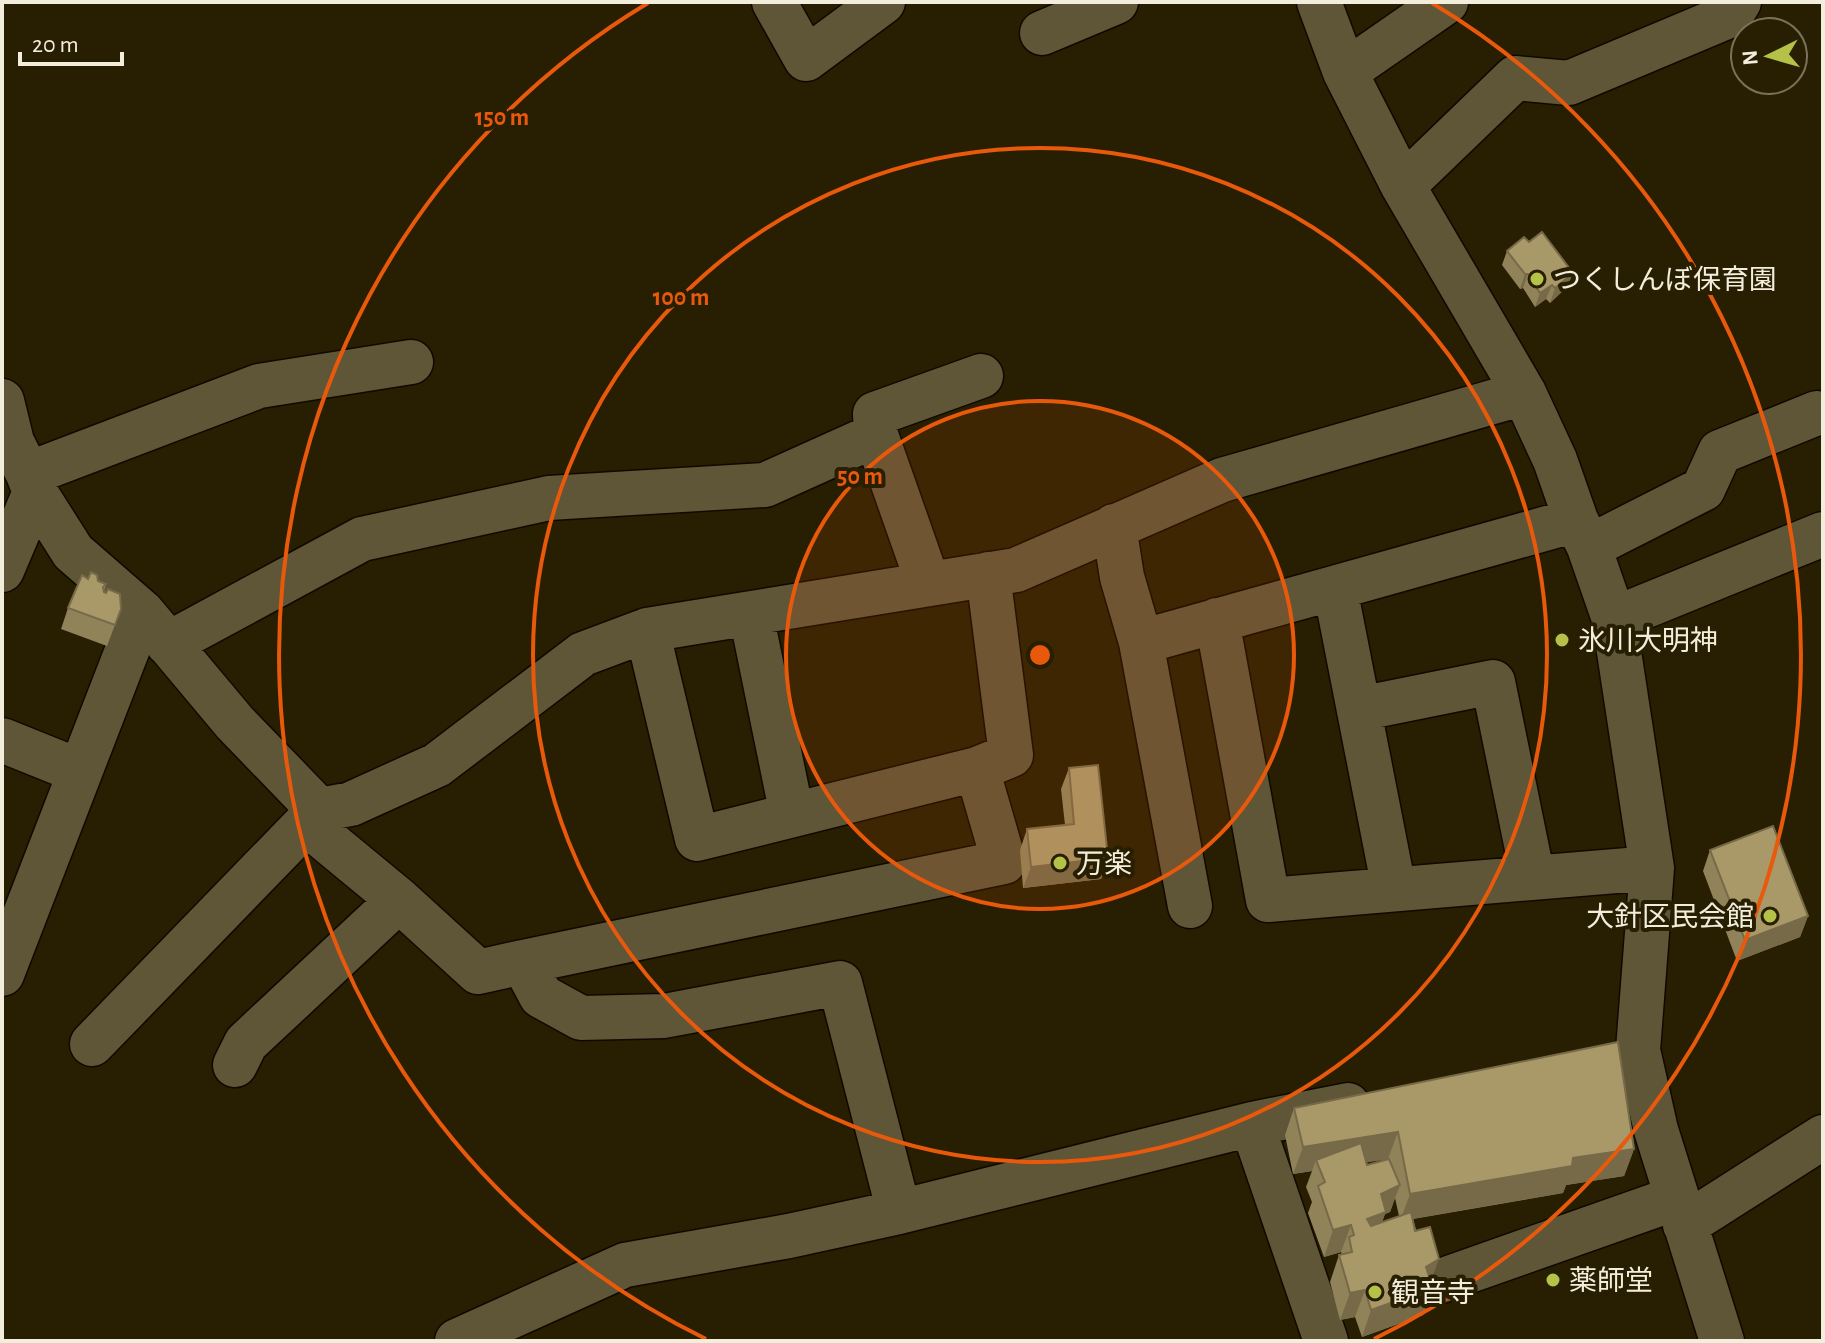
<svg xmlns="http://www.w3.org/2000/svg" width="1825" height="1343" font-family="'Alegreya Sans','Noto Sans JP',sans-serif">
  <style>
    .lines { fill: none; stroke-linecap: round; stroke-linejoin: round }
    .minor-casing { stroke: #100900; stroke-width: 47 }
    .minor { stroke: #5f5537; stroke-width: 44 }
    .wall { fill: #918359; fill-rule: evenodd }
    .shaded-wall { fill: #766a49 }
    .building { fill: #a99868; stroke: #766a49; stroke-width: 2 }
    .ring { fill: none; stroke: #e8590c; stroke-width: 4 }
    .poi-dot { fill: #b4c24a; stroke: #281f02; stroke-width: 3 }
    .labels { text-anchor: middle; stroke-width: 8; stroke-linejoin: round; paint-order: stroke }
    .poi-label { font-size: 28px; fill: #f3eddc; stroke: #281f02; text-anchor: start }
    .centre { fill: #e8590c; stroke: #281f02; stroke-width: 4 }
    .ring-label { font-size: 24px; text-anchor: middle; font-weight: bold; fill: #e8590c; stroke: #281f02; stroke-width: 8; stroke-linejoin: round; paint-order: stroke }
  </style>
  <rect width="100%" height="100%" fill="#281f02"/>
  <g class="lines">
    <!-- minor casing -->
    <g class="minor-casing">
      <path id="minor" d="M774,2L806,59L883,2
        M1319,2L1345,72L1403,186L1524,393L1555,460L1576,520L1589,547L1614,619L1652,868L1638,1050L1656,1130L1722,1341
        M1042,33L1116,2
        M1345,72L1446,2
        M1403,186L1515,78L1569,83L1731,15L1739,2
        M2,401L12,442L28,474L35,492L73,552L142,612L235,723L319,810
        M28,474L259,386L411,362
        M1114,526L1122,577L1141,642L1190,906
        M1589,547L1703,489L1720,452L1817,413
        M2,570L35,492
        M928,583L876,435L875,414L981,376
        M1335,588L1394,889
        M751,614L792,815
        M1614,619L1823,534
        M1217,620L1268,900L1652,868
        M1141,642L1576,520
        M168,644L362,539L549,498L765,485L876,435
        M1359,709L1493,682L1533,878
        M2,740L79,771
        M977,769L1011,755L988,574
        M307,824L399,900L478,972L523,962L541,996L581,1018L664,1016L840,983L899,1212
        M523,962L1004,862L977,769L697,839L647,630
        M2,974L142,612
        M92,1044L319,810L351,804L437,765L583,654L647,630L1016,570L1222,480L1524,393
        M235,1065L246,1043L399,900
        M1252,1124L1326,1341
        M1685,1225L1823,1137
        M1435,1283L1676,1198
        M457,1341L625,1265L789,1236L899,1212L1252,1124L1348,1105"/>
    </g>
    <!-- minor -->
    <use href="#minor" class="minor"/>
  </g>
  <!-- wall -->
  <path class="wall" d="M1529,242L1573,273L1567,287L1550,303L1546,299L1535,307L1523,288L1520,289L1502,265L1507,251Z
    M88,579L106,584L104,592L121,609L107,646L61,629L68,608Z
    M1069,768L1108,858L1101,879L1023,888L1020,850L1027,829L1065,825L1061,789Z
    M1710,850L1808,916L1800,937L1737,961L1703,871Z
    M1294,1108L1634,1149L1624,1176L1566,1185L1563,1193L1413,1219L1431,1282L1423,1315L1362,1337L1355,1317L1340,1320L1330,1282L1339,1255L1342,1254L1341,1252L1324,1257L1308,1213L1312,1202L1306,1187L1312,1171L1293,1174L1285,1135ZM1388,1159L1367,1165L1366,1162ZM1395,1198L1399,1216L1382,1222L1385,1214L1390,1212Z"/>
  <!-- shaded-wall -->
  <path class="shaded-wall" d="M1573,273L1567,287L1550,303L1555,288Z
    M1525,274H1528L1523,288L1520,289Z
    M1552,285L1546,299L1535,307L1540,293Z
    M1108,858L1101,879L1023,888L1031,867Z
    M1808,916L1800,937L1737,961L1745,940Z
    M1398,1132L1388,1159L1320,1170L1316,1160L1312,1171L1293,1174L1303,1147Z
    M1634,1149L1624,1176L1566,1185L1563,1193L1400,1221L1410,1194L1573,1158Z
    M1400,1185L1390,1212L1385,1214L1376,1239L1367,1219L1381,1194Z
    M1351,1225L1341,1252L1324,1257L1333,1230Z
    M1439,1259L1429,1286L1433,1288L1423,1315L1362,1337L1371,1310L1426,1267Z
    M1365,1290L1355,1317L1340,1320L1350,1293Z"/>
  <!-- building -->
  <path class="building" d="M1542,232L1573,273L1555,288L1552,285L1540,293L1528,274H1525L1507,251L1524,237L1529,242Z
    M91,572L97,575L98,581L106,584L103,587L104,592L106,593L108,589L120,594L121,609L115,625L68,608L82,575L88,579Z
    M1098,765L1108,858L1031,867L1027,829L1074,824L1069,768Z
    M1773,826L1808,916L1745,940L1710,850Z
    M1618,1042L1634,1149L1573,1158L1572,1166L1410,1194L1398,1132L1303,1147L1294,1108Z
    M1361,1143L1367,1165L1389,1159L1400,1185L1381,1194L1386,1212L1367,1219L1371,1226L1411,1212L1415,1231L1430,1227L1439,1259L1426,1267L1433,1288L1371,1310L1365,1290L1350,1293L1339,1255L1352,1252L1349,1237L1354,1235L1351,1225L1333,1230L1318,1186L1325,1182L1316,1160Z"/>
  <!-- distance rings -->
  <circle cx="1040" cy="655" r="254" fill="#e8590c" fill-opacity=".12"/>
  <g class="ring">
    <circle cx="1040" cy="655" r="254"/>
    <circle cx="1040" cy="655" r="507"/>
    <path d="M706 1339A761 761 0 0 1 648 3M1432 3A761 761 0 0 1 1374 1339"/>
  </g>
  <!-- markers -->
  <g class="poi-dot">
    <circle cx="1537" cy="279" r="8"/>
    <circle cx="1562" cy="640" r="8"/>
    <circle cx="1060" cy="863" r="8"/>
    <circle cx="1770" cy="916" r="8"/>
    <circle cx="1553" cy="1280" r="8"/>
    <circle cx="1375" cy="1292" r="8"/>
  </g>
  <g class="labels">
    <!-- poi labels -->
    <g class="poi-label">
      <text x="1553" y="289">つくしんぼ保育園</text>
      <text x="1578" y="650">氷川大明神</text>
      <text x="1076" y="873">万楽</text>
      <text x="1754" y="926" text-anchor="end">大針区民会館</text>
      <text x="1569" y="1290">薬師堂</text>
      <text x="1391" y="1302">観音寺</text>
    </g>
  </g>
  <circle cx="1040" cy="655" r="12" class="centre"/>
  <g class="ring-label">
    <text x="502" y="125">150 m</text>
    <text x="681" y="305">100 m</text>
    <text x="860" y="484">50 m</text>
  </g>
  <!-- border -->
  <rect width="1825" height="1343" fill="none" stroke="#f3eddc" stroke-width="8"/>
  <!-- north arrow -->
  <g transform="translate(1769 56) rotate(265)"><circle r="38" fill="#281f02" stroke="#797159" stroke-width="2"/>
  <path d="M0-6L14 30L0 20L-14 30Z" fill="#b4c24a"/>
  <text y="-12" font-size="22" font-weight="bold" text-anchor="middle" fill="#f3eddc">N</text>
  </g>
  <!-- scale -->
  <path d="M20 52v12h102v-12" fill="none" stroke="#f3eddc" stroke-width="4"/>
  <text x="32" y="52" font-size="24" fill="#f3eddc" stroke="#281f02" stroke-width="6" paint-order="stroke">20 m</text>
</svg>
